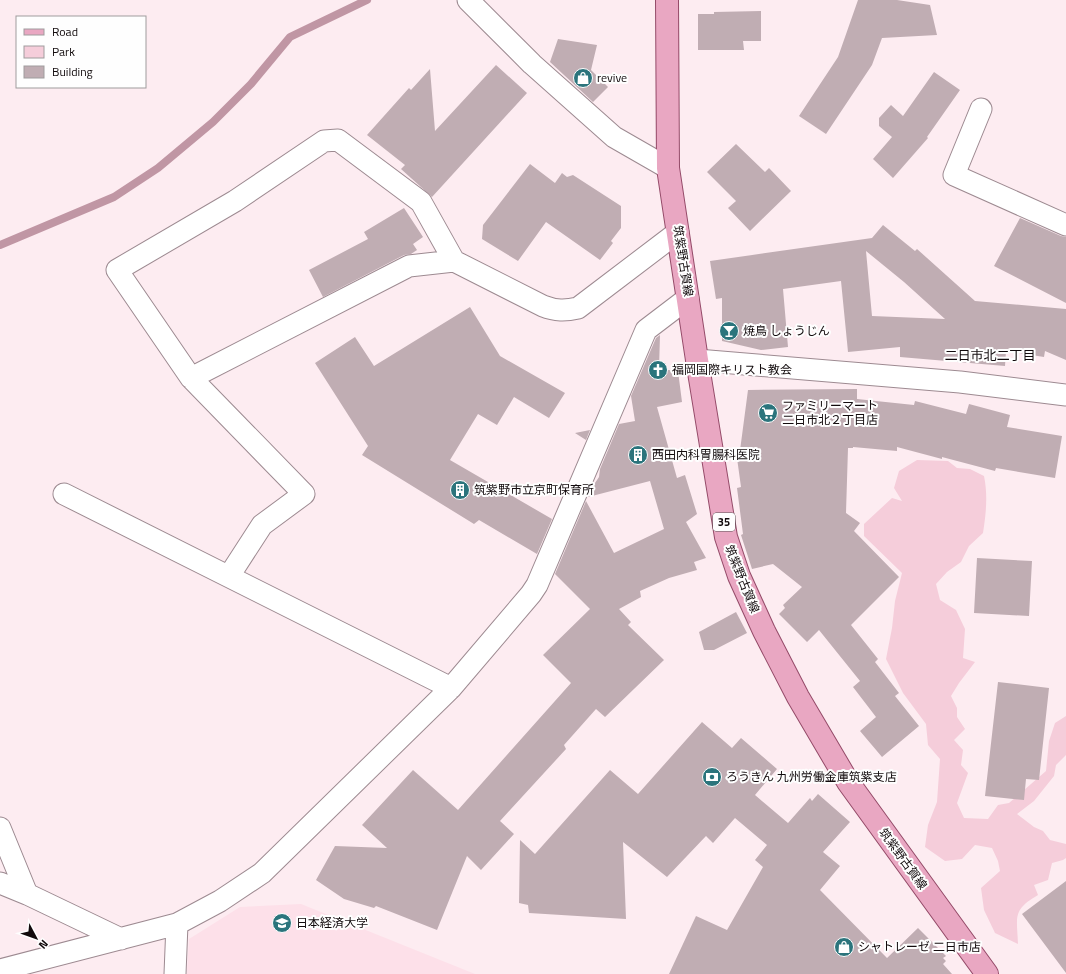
<svg xmlns="http://www.w3.org/2000/svg" width="1066" height="974" font-family="'Titillium Web','Noto Sans JP',sans-serif">
  <style>
    .built { fill: #fde0e9 }
    .green { fill: #f5cdda }
    .lines { fill: none; stroke-linecap: round; stroke-linejoin: round }
    .stream { stroke: #c096a4; stroke-width: 8 }
    .building { fill: #c0adb3; fill-rule: evenodd }
    .street-casing { stroke: #9d8a91; stroke-width: 23 }
    .primary-casing { stroke: #944a68; stroke-width: 24 }
    .street { stroke: #fff; stroke-width: 21 }
    .primary { stroke: #e9a7c2; stroke-width: 22 }
    .labels { text-anchor: middle; stroke-width: 4; stroke-linejoin: round; paint-order: stroke }
    .shield { fill: #fefefe; stroke: #585355; stroke-width: 1 }
    .shield-label { font-size: 11px; font-weight: bold; fill: #110a0c }
    .poi-label { font-size: 12px; fill: #110a0c; stroke: #fefefe; text-anchor: start }
    .street-label { font-size: 12px; fill: #110a0c; stroke: #fefefe }
    .neighbourhood-label { font-size: 13px; fill: #110a0c; stroke: #fefefe }
  </style>
  <rect width="100%" height="100%" fill="#fdecf1"/>
  <!-- built -->
  <path class="built" d="M301,904L475,974H187L189,939L240,907Z"/>
  <!-- green -->
  <path class="green" d="M917,460L948,461L957,468L970,469L984,476C988,495 986,514 983,533L969,546L961,562L947,572L936,584L940,600L956,610L965,629L963,658L975,662L959,683L951,696L957,708V717L965,729L954,740L963,750L961,765L968,773L957,803L964,818L988,819L998,805L1009,803L1046,771L1049,741L1055,723L1066,716V755L1056,765L1054,776L1034,801L1017,814L1034,827L1043,831L1050,840L1066,844V858L1063,860L1052,863L1048,880L1034,885L1038,895C1012,910 1017,917 1018,944L995,933L984,910L981,888L1000,871L998,861L992,848L975,845L962,859L945,861L925,847L928,825L937,802L940,759L928,745L926,724L903,693L886,659L892,628L895,601L902,573L864,536V524L892,498L902,501L894,488L899,471Z"/>
  <g class="lines">
    <!-- stream -->
    <path class="stream" d="M0,245L114,197L158,168L213,122L251,84L290,37L367,0"/>
  </g>
  <!-- building -->
  <path class="building" d="M858,0H897L930,5L937,35L882,38L872,65L826,134L799,116L838,57Z
    M761,11V41H743L744,50H698V14H714V12Z
    M558,39L597,45L591,70L608,87L593,102L550,62Z
    M496,65L527,93L432,197L401,169L405,165L367,135L409,88L411,90L430,69L435,131Z
    M934,72L960,90L927,137L928,138L893,178L873,159L892,137L879,126V118L891,105L903,116Z
    M736,144L765,172L769,168L791,191L750,231L728,208L736,201L707,172Z
    M530,164L555,183L562,173L567,177L573,175L621,206V228L611,241L613,243L600,260L546,222L518,261L482,239L483,225Z
    M404,208L423,237L413,244L417,250L411,254L404,255L323,297L309,270L368,239L364,232Z
    M1020,218L1061,236L1066,237V303L994,266Z
    M883,225L915,251L917,249L975,301L1066,309V360L1045,351L1044,357L1006,351L1005,366L900,357V347L848,352L841,281L783,289L788,347L761,350L722,341V298L716,299L710,261L872,238ZM866,251L904,282L945,319L872,316Z
    M470,307L500,356L565,393L549,418L514,397L497,425L478,414L450,460L552,519L537,554L479,520L474,524L362,455L368,446L315,363L355,337L374,366Z
    M660,335L659,369L678,371L682,402L657,407L677,478L685,475L697,514L686,522L706,558L694,562L697,570L669,578L640,591L641,597L619,609L631,622L628,625L664,660L605,717L596,709L564,745L566,749L500,821L514,834L481,870L467,856L437,930L376,906L374,908L344,899L316,880L335,846L387,848L362,825L413,770L458,810L571,683L543,655L590,609L555,574L586,501L614,553L664,529L650,481L588,497L591,489L599,477L600,469L619,424L635,421L631,396L656,338Z
    M857,389V399L914,405L915,401L966,414L969,404L1010,415L1007,427L1062,436L1055,478L996,468L995,471L942,457V459L897,447V451L853,447V448H848L846,513L860,523L854,531L899,577L851,625L878,659L875,662L899,693L895,696L919,726L882,757L860,731L876,717L853,687L860,681L819,630L807,642L779,614L785,608L783,605L802,587L773,564L752,569L741,535L743,534L737,488L741,487L737,458H739L748,390Z
    M590,430L586,440L575,433Z
    M977,558L1032,561L1029,616L974,613Z
    M736,612L747,633L714,650H704L699,632Z
    M998,682L1049,688L1039,780L1026,779L1024,800L985,796Z
    M702,722L732,748L741,738L777,769L755,795L788,823L810,798L812,801L818,794L850,822L823,852L840,866L820,890L887,958L918,928L946,956L943,958L946,961L943,964L952,974H669L696,916L727,930L763,867L755,860L767,845L735,818L713,843L706,836L667,877L623,842L626,919L529,913L528,905L519,903L520,840L535,854L610,770L638,794Z
    M1066,881V973L1022,914Z"/>
  <g class="lines">
    <!-- street casing -->
    <g class="street-casing">
      <path id="street" d="M468,0L532,64L614,137L668,168
        M981,109L954,175L1066,225
        M697,360L960,382L1066,395
        M191,378L409,266L454,261
        M64,494L451,688
        M229,576L262,525L304,494L191,378L117,270L235,201L324,141L338,140L421,202L454,261L543,306C556,311 565,311 578,308L678,232
        M0,828L27,894L121,939
        M0,883L27,894
        M0,970L177,924L220,901L262,873L451,688L531,594L537,585L646,330L688,298
        M175,974L177,924"/>
    </g>
    <!-- primary casing -->
    <g class="primary-casing">
      <path id="primary" d="M667,0L668,168L697,360L726,537L739,576L764,631L798,697L848,782L987,974"/>
    </g>
    <!-- street -->
    <use href="#street" class="street"/>
    <!-- primary -->
    <use href="#primary" class="primary"/>
  </g>
  <!-- icons -->
  <defs>
    <g id="shop-disc" transform="scale(1)"><circle r="9.5" fill="#2b747c" stroke="#fefefe"/><path d="M-5-2.5h2.3a2.7 3.5 0 0 1 5.4 0H5L5.5 6h-11ZM-1.5-2.5h3a1.5 2.3 0 0 0-3 0Z" fill="#fff"/></g>
    <g id="bar-disc" transform="scale(1)"><circle r="9.5" fill="#2b747c" stroke="#fefefe"/><path d="M-6-5H6L.8 .8V4.5H3.5V6h-7V4.5H-.8V.8Z" fill="#fff"/></g>
    <g id="church-disc" transform="scale(1)"><circle r="9.5" fill="#2b747c" stroke="#fefefe"/><path d="M-1.2-6h2.4v3.5h3.3v2.4h-3.3V6h-2.4V-.1h-3.3v-2.4h3.3Z" fill="#fff"/></g>
    <g id="supermarket-disc" transform="scale(1)"><circle r="9.5" fill="#2b747c" stroke="#fefefe"/><path d="M-6-5.5h2.5l.6 2H6L4.5 2H-2.5L-4.4-4H-6ZM-1.5 3.2a1.3 1.3 0 1 0 .1 0ZM3 3.2a1.3 1.3 0 1 0 .1 0Z" fill="#fff"/></g>
    <g id="building-disc" transform="scale(1)"><circle r="9.5" fill="#2b747c" stroke="#fefefe"/><path d="M-4-6H4V6H1V3H-1V6H-4ZM-2.5-4.3h1.7v1.8h-1.7ZM.8-4.3h1.7v1.8H.8ZM-2.5-1h1.7V.8h-1.7ZM.8-1h1.7V.8H.8Z" fill="#fff"/></g>
    <g id="bank-disc" transform="scale(1)"><circle r="9.5" fill="#2b747c" stroke="#fefefe"/><path d="M-6-4H6V4H-6ZM0-2.3a2.3 2.3 0 1 0 0 4.6a2.3 2.3 0 1 0 0-4.6Z" fill="#fff"/></g>
    <g id="university-disc" transform="scale(1)"><circle r="9.5" fill="#2b747c" stroke="#fefefe"/><path d="M0-5L7-2L0 1L-7-2ZM-4 1L0 2.5L4 1V4Q0 6-4 4Z" fill="#fff"/></g>
  </defs>
  <g fill-rule="evenodd">
    <use href="#shop-disc" x="583" y="78"/>
    <use href="#bar-disc" x="729" y="331"/>
    <use href="#church-disc" x="658" y="370"/>
    <use href="#supermarket-disc" x="768" y="413"/>
    <use href="#building-disc" x="638" y="455"/>
    <use href="#building-disc" x="460" y="490"/>
    <use href="#bank-disc" x="712" y="777"/>
    <use href="#university-disc" x="282" y="923"/>
    <use href="#shop-disc" x="844" y="947"/>
  </g>
  <g class="labels">
    <!-- shield labels -->
    <rect class="shield" x="713" y="513" width="22" height="18" rx="3"/>
    <g class="shield-label">
      <text x="724" y="526">35</text>
    </g>
    <!-- poi labels -->
    <g class="poi-label">
      <text x="597" y="82">revive</text>
      <text x="743" y="335">焼鳥 しょうじん</text>
      <text x="672" y="374">福岡国際キリスト教会</text>
      <text x="782" y="410">ファミリーマート<tspan x="782" dy="14">二日市北２丁目店</tspan></text>
      <text x="652" y="459">西田内科胃腸科医院</text>
      <text x="474" y="494">筑紫野市立京町保育所</text>
      <text x="726" y="781">ろうきん 九州労働金庫筑紫支店</text>
      <text x="296" y="927">日本経済大学</text>
      <text x="858" y="951">シャトレーゼ 二日市店</text>
    </g>
    <!-- street labels -->
    <g class="street-label">
      <text transform="translate(683 261) rotate(81)" y="4">筑紫野古賀線</text>
      <text transform="translate(742 579) rotate(68)" y="4">筑紫野古賀線</text>
      <text transform="translate(903 859) rotate(54)" y="4">筑紫野古賀線</text>
    </g>
    <!-- neighbourhood labels -->
    <g class="neighbourhood-label">
      <text x="990" y="360">二日市北二丁目</text>
    </g>
  </g>
  <!-- legend -->
  <rect x="16" y="16" width="130" height="72" fill="#fefefe" stroke="#9f9c9d"/>
  <rect x="24" y="29" width="20" height="6" fill="#e9a7c2" stroke="#9f9c9d"/>
  <text x="52" y="36" font-size="12" fill="#110a0c">Road</text>
  <rect x="24" y="46" width="20" height="12" fill="#f5cdda" stroke="#9f9c9d"/>
  <text x="52" y="56" font-size="12" fill="#110a0c">Park</text>
  <rect x="24" y="66" width="20" height="12" fill="#c0adb3" stroke="#9f9c9d"/>
  <text x="52" y="76" font-size="12" fill="#110a0c">Building</text>
  <!-- north arrow -->
  <g transform="translate(36 938) rotate(131)" stroke="#fefefe" stroke-width="3" paint-order="stroke">
  <path d="M0-3L7 15L0 10L-7 15Z" fill="#110a0c"/>
  <text y="-6" font-size="11" font-weight="bold" text-anchor="middle" fill="#110a0c">N</text>
  </g>
</svg>
